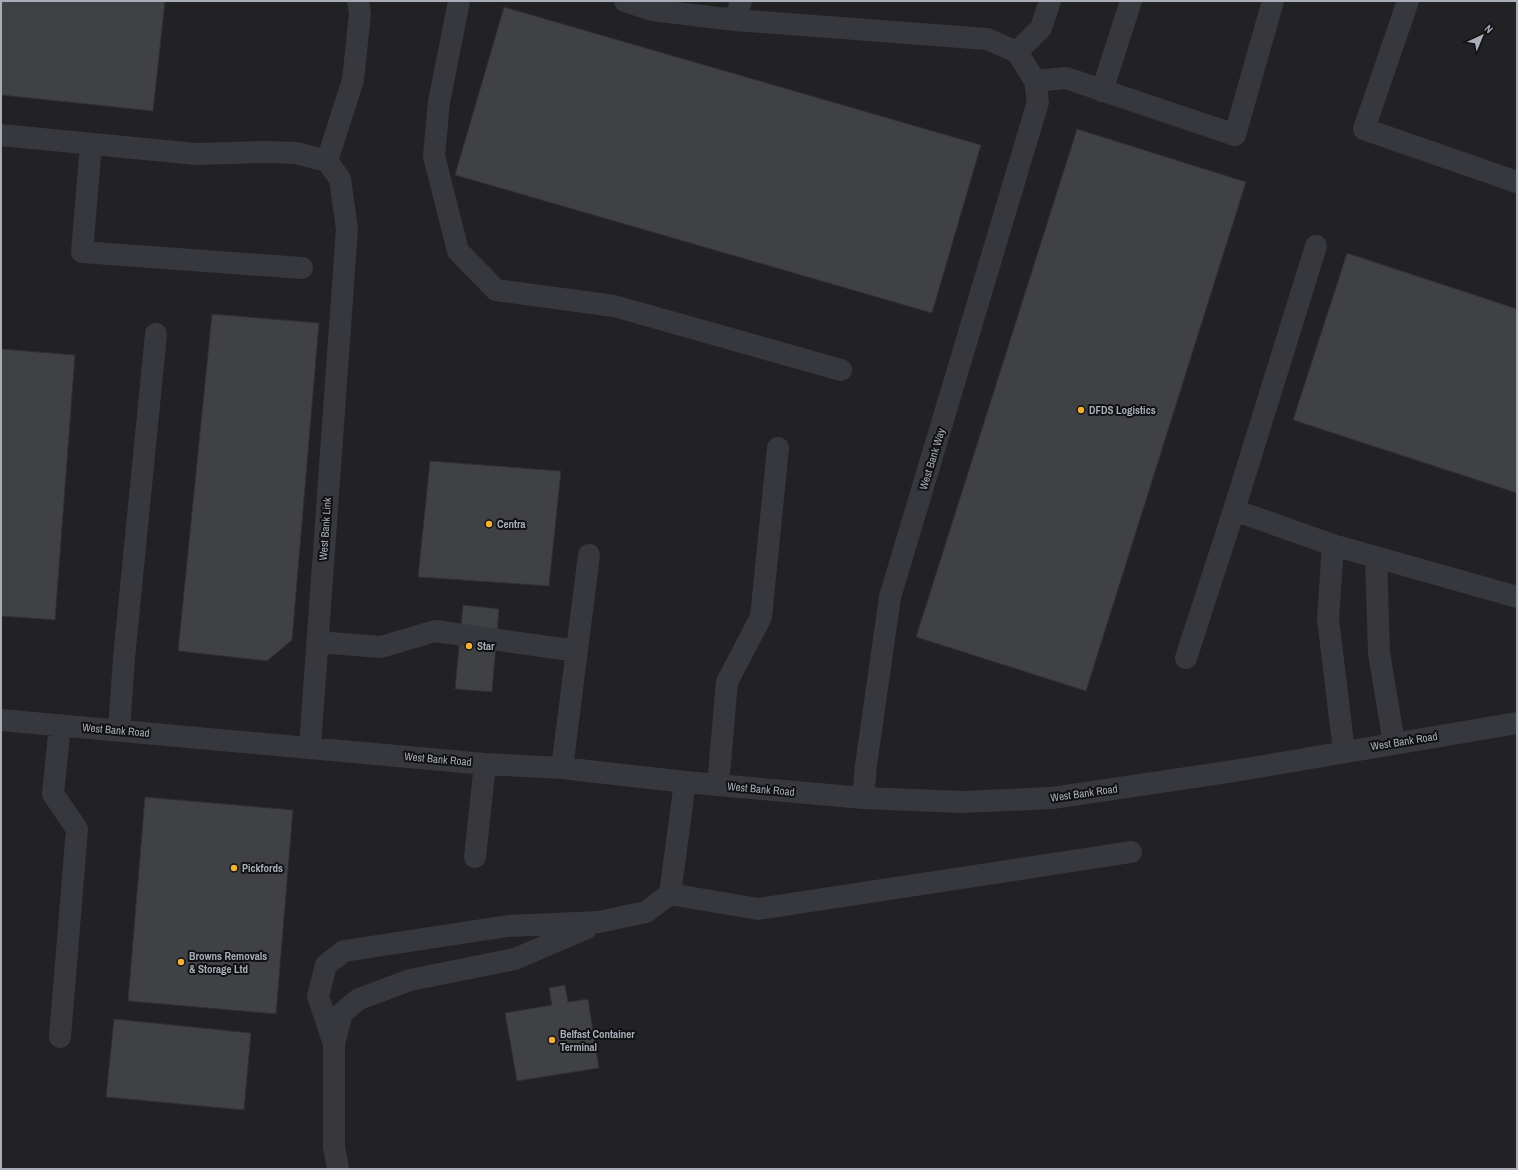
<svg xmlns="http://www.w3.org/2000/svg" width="1518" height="1170" font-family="'Archivo Narrow',sans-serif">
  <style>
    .built { fill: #222225 }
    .building { fill: #404145; stroke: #303034 }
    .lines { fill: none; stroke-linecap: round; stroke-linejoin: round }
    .minor { stroke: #37383d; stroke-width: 22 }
    .poi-dot { fill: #f2b134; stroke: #111113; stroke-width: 1.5 }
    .labels { text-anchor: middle; stroke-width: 4; stroke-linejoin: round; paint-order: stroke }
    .poi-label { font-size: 11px; font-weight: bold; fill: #a8adb8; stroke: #111113; text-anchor: start }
    .street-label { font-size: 11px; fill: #a8adb8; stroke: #111113 }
  </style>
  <rect width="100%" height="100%" fill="#161618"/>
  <!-- built -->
  <path class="built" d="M1,1H1517V1169H1Z"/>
  <!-- building -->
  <path class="building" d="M1,1H165L153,111L1,95Z
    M504,7L981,145L932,313L455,175Z
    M1077,129L1246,182L1086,691L916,637Z
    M1347,253L1517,309V493L1293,420Z
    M212,314L319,323L292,640L267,661L178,651Z
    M1,349L75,355L55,620L1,616Z
    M430,461L561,471L549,586L418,577Z
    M463,605L499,609L492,692L455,689Z
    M145,797L293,810L276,1014L128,1001Z
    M565,985L568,1002L588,999L599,1068L517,1081L505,1013L552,1005L549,988Z
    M114,1019L251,1033L244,1110L106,1097Z"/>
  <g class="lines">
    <!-- minor -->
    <path class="minor" d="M459,1L439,102L434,156L458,251L496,290L614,306L841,370
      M625,1L652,10L735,20L987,39L1017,52L1035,81L1038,102L890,597L866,765L863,798
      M1408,1L1364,129L1517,182
      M735,20L741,1
      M1017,52L1041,28L1050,1
      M1035,81L1066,78L1235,135L1273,1
      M1102,91L1131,1
      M1,135L196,154L264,152L296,153L327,161L340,179L347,229L310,747
      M91,144L82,252L302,268
      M327,161L353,80L360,14L358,1
      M1234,510L1333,545L1517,597
      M1333,545L1328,619L1344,751
      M1376,558L1379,653L1394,743
      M317,642L381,647L435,631L577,651
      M1186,658L1234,510L1316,246
      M1,720L485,764L562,768L685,782L863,798L963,802L1052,798L1234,771L1517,723
      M60,725L53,794L77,829L60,1037
      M119,730L124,658L156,334
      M562,768L589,555
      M718,785L727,682L761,617L778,448
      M475,857L485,764
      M670,894L758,909L1131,852
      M334,1044L318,996L326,965L344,951L508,926L599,922L646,912L670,894L685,782
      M338,1169L334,1147V1044L342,1013L359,999L410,980L515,959L587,928"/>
  </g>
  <!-- markers -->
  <g class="poi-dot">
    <circle cx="1081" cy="410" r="4"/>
    <circle cx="489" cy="524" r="4"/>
    <circle cx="469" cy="646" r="4"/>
    <circle cx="234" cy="868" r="4"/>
    <circle cx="181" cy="962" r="4"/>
    <circle cx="552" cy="1040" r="4"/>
  </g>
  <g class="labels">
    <!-- poi labels -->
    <g class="poi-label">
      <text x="1089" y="414">DFDS Logistics</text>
      <text x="497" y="528">Centra</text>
      <text x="477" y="650">Star</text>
      <text x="242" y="872">Pickfords</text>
      <text x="189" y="960">Browns Removals<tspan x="189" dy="13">&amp; Storage Ltd</tspan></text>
      <text x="560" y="1038">Belfast Container<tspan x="560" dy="13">Terminal</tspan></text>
    </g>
    <!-- street labels -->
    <g class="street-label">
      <text transform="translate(932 459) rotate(-73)" y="4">West Bank Way</text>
      <text transform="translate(325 529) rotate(-86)" y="4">West Bank Link</text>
      <text transform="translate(116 730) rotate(5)" y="4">West Bank Road</text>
      <text transform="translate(1404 741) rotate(-9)" y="4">West Bank Road</text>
      <text transform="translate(438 759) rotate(5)" y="4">West Bank Road</text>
      <text transform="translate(761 789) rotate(5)" y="4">West Bank Road</text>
      <text transform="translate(1084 793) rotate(-8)" y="4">West Bank Road</text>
    </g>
  </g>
  <!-- border -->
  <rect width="1518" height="1170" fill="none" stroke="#a8adb8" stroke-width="4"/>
  <!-- north arrow -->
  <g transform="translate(1482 36) rotate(44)" stroke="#111113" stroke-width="3" paint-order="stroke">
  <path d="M0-3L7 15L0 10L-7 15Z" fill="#a8adb8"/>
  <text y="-6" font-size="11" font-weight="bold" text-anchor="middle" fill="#a8adb8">N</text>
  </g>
</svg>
